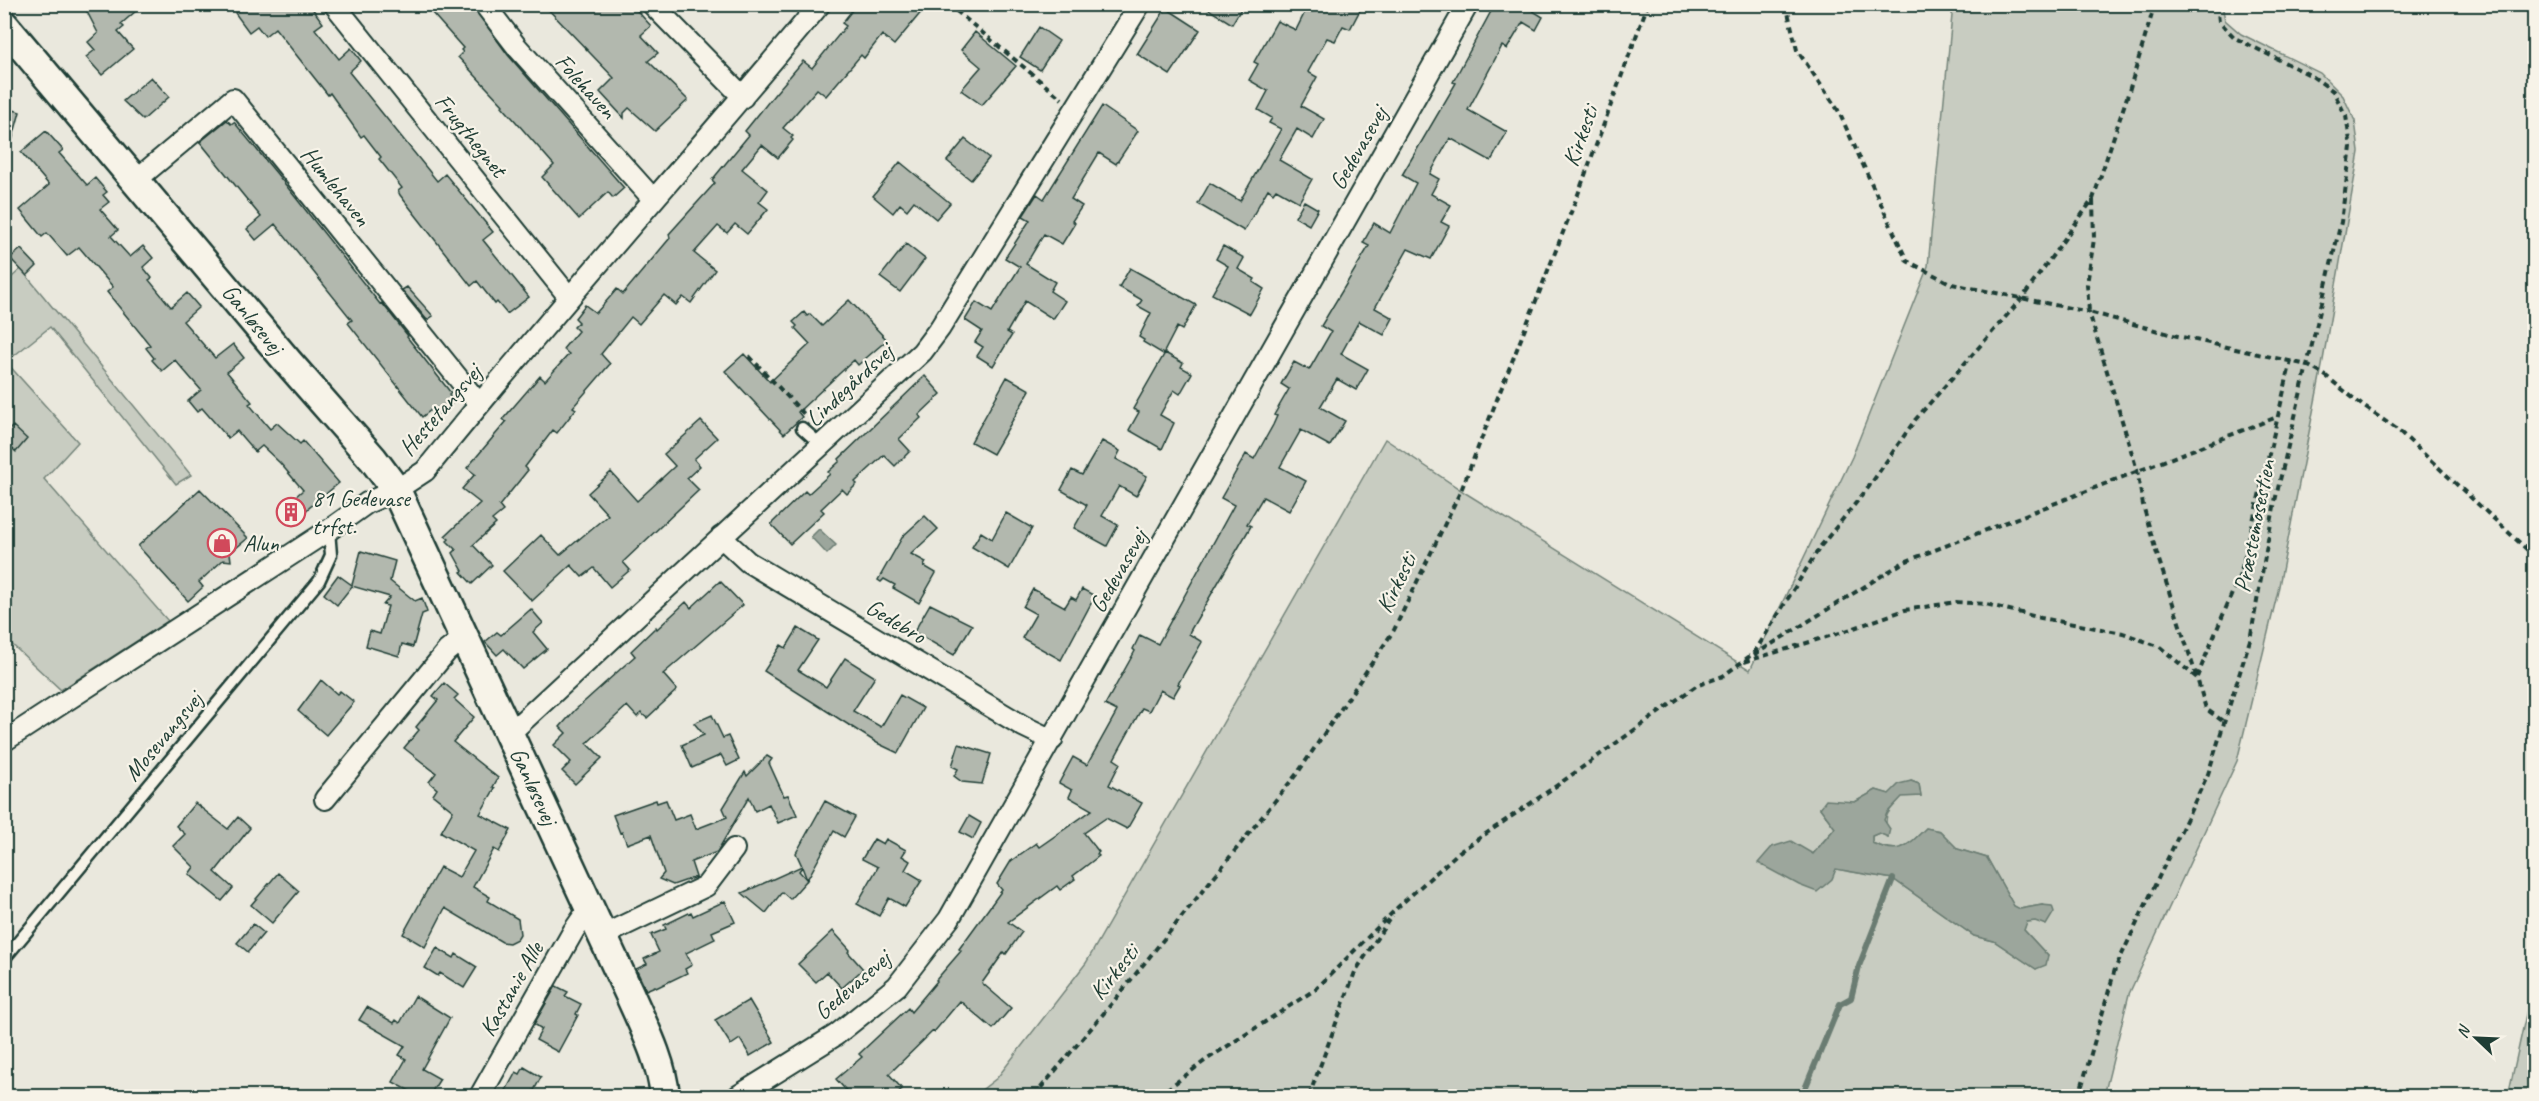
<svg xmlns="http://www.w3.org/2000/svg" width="2539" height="1101" font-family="Caveat,sans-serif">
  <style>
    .green { fill: #c8ccc1; stroke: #74847a; stroke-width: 1.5; fill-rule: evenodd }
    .water { fill: #9ca69c; stroke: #6a7c72; stroke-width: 1.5 }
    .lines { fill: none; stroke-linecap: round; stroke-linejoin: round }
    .stream { stroke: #6a7c72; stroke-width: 6 }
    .building { fill: #b2b8ae; stroke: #1f3d34; stroke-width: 1.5 }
    .lane-casing { stroke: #1f3d34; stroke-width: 15 }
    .street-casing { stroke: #1f3d34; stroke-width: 24 }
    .secondary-casing { stroke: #1f3d34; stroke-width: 33 }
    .path { stroke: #1f3d34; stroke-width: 4; stroke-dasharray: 6 4.5; stroke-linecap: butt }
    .lane { stroke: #f7f3e8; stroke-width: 10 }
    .street { stroke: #f7f3e8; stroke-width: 20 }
    .secondary { stroke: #f7f3e8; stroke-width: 28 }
    .labels { text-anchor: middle; stroke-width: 4.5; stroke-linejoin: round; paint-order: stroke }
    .street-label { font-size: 24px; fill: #1f3d34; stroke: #f7f3e8 }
    .poi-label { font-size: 24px; fill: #1f3d34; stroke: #f7f3e8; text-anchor: start }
  </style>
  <rect width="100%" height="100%" fill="#eae8dd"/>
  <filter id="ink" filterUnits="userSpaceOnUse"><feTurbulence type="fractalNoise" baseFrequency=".0167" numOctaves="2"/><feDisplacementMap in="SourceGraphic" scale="12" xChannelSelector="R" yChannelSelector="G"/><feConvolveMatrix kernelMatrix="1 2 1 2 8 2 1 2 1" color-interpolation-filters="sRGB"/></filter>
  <g filter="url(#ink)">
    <!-- green -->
    <path class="green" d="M1953,5H2222L2225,20L2241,34L2320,73L2343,96L2355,121L2359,152L2322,366L2278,591L2237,761L2129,994L2104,1096H974L997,1078L1086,963L1385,439L1467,494L1750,670L1852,457L1928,266ZM1911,781L1919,784L1921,796H1902C1887,813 1883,814 1888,837L1879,833L1872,836V843C1900,855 1906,848 1926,828L1940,831L1957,849L1987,858L2014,906L2019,909L2042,905L2035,921L2026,922L2024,930L2048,956L2036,969L1994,941L1974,936L1893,879L1836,869L1812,854L1835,828L1820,808L1855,802L1876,790L1889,794Z
      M21,269L191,475L176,484L50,327L6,362L78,442L44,479L168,621L61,690L5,638L4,284Z
      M2534,978V1096H2508Z"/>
    <!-- water -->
    <path class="water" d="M819,529L836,545L827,554L811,537Z
      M1911,781L1919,784L1921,796L1902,797L1887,813L1884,820L1890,829L1888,837L1879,833L1872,836V843C1899,855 1906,848 1926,828L1940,831L1958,849L1987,858L2014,906L2020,909L2042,905L2052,906L2054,912L2046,925L2035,921L2027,922L2024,930L2048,956L2046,965L2036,969L1994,941L1974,936L1893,879L1836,869L1832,879L1817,892L1799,885L1758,863L1772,847L1791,841L1813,854L1835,828L1820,808L1826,800L1855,802L1876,790L1889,794L1899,784Z"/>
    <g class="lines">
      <!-- stream -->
      <path class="stream" d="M1802,1096L1840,1004L1851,998L1859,966L1893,879"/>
    </g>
    <!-- building -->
    <path class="building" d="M83,4H144L121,24L124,27L118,32L133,49L102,75L86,57L95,50L88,42L98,33Z
      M246,4H309L323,23L315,29L339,59L351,48L361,61L349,72L437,181L445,174L493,232L483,240L529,297L507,314L497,302L495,304L477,281L471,286L400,195L398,191L402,188L379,159L381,157L364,135L361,137L330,93L328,95L275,28L265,36L257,26L249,32L235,13Z
      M424,4H471L508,55L624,188L613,198L608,192L579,219L542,177L554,165L502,106L503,105L458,57L463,52L461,50L463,48Z
      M543,4H631L651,26L641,35L658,53L648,61L688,100L655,131L629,108L624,113V118L600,92L614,78Z
      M857,4H928L894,45L882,35L864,58L861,55L826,96L817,89L783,128L793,136L791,138L793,140L778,158L762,145L742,169L768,190L759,202L768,209L747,234L735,224L727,233L718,226L694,253L715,270L691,303L683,297L676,305L664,295L639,324L631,317L601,354L610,364L573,407L576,409L557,433L553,430L525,467L528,470L499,506L503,511L492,520L496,524L473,545L492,565L472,584L461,572L463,571L453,553L456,550L447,541L449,539L445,536L480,503L462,489L475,474L467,468L506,422L503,419L540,376L545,381L569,354L563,349L578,331L574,327L579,322L575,318L585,305L596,313L617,289L623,294L670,238L669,234L715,183L712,180L749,135L745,131L774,95L803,61L812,68L846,26L842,23Z
      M1200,4H1244L1232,24Z
      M1309,4H1351L1360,10L1350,29L1343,26L1335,41L1327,38L1308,72L1317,77L1301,106L1324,119L1313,139L1297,129L1279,160L1312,179L1299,202L1276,189L1273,193L1268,189L1244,231L1198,204L1210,183L1240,201L1281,129L1269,123L1272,118L1258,110L1268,91L1249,80L1258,64L1254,62L1277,21L1296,30Z
      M1495,4H1522L1543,17L1536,30L1523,22L1507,49L1502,46L1468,110L1507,132L1491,161L1450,138L1430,174L1439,179L1431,194L1451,205L1441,222L1449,226L1431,259L1408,249L1375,308L1393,318L1384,335L1359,321L1341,354L1368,369L1356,390L1337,379L1320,407L1345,421L1330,446L1301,430L1280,467L1306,481L1289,511L1263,497L1247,524L1251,526L1190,631L1189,634L1202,642L1178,684L1180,685L1173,697L1160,690L1149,711L1142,708L1114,759L1120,763L1109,785L1142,803L1127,829L1106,818L1084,833L1099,852L1097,854L1099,856L1073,876L1075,879L1060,890L1057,886L1008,922L1022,932L1006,954L1004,952L982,983L1011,1008L993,1029L960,1001L934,1032L933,1031L889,1074L902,1089L894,1096H851L836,1079L862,1057L859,1054L908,1008L911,1012L937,981L936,980L961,951L959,949L1002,890L997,884L1011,861L1036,843L1039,847L1092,810L1069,797L1072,790L1059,783L1073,757L1087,765L1117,711L1105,705L1135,651L1133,649L1140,635L1158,644L1234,505L1221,498L1246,454L1254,459L1273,425L1277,416L1274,415L1289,389L1281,384L1294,362L1309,370L1331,332L1321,326L1369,246L1363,243L1374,223L1390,233L1416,183L1402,175L1456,83L1453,82Z
      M1166,8L1200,30L1170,75L1137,54Z
      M1039,27L1059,41L1040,70L1020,57Z
      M975,32L1016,66L982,105L961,90L981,67L961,50Z
      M151,77L169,97L143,120L123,101Z
      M1102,106L1138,131L1116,164L1099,153L1071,199L1082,206L1072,221L1075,223L1062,244L1044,234L1026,264L1055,282L1050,291L1065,301L1053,319L1025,301L1007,332L1012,335L993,366L977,356L983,347L975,342L982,331L965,320L976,302L992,312L1020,267L1005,258L1030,220L1023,216L1037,194L1044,199Z
      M4,107L20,112L9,152L4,151Z
      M227,120L231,124L234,122L277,174L380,304L382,303L408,336L407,337L451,393L449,395L454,402L436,416L431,410L422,417L348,323L352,320L275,224L256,240L247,229L261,217L200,142Z
      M46,131L63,150L59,153L87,185L95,178L107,192L103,195L109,202L100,209L118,230L111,236L130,257L143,246L153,258L143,267L152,278L149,280L171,307L187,293L199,307L183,321L215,358L233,344L244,358L227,372L252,402L249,404L270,429L277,423L300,444L303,441L339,483L292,522L281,509L303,490L280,463L262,446L255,452L237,431L228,438L202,408L197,412L188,401L201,390L175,360L162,371L152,360L154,358L146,348L150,345L107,292L113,287L79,247L67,256L47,233L42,237L20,210L49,185L21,152Z
      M965,139L989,158L971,180L947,161Z
      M900,162L950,203L936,219L914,201L907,210L900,204L893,213L873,196Z
      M1304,201L1318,209L1309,225L1295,217Z
      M906,244L925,259L900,292L880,277Z
      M1223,246L1244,258L1238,269L1255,279L1253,282L1264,289L1250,314L1212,294L1228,266L1216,259Z
      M21,249L37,266L27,276L10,258Z
      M1130,268L1196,305L1182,330L1177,327L1163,354L1143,342L1144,340L1139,337L1151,313L1138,306L1142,300L1119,287Z
      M407,287L433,316L427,320L402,290Z
      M849,300L887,340L858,365L854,360L798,412L802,417L784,434L725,371L744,354L770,382L810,344L795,328L797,326L793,322L804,312L807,316L810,314L822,326Z
      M1165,353L1183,363L1181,367L1192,373L1180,394L1174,390L1160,415L1174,423L1162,449L1129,430L1139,412L1133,409Z
      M925,376L941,394L919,415L921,418L899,439L910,451L895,466L884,455L855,482L857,484L847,494L842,489L821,509L824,512L790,544L771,524L805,491L808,494L830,474L828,472L840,461L839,459Z
      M1007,377L1030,390L993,454L971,442Z
      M701,421L717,438L694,459L700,466L687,478L699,490L623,562L630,570L610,587L594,568L582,577L571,565L532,601L503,571L541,535L560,555L608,515L588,493L611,472L637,501L675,466L664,454Z
      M13,426L27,439L16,452L4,441V435Z
      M1102,441L1120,451L1116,459L1147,476L1136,496L1119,486L1102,516L1118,525L1107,546L1074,528L1087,505L1061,490L1072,470L1082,475Z
      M200,489L248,538L230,553L231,561L223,560L199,582L203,587L188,601L138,546Z
      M1006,513L1032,528L1009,569L972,547L981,532L992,539Z
      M925,516L938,529L911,554L926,562L924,566L936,573L919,603L893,588L895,585L884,579L881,582L878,580L903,536Z
      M361,551L395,561L390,581L415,601L422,598L427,612L422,614L413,647L402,644L399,656L366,646L370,631L380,634L388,606L383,605L390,597L352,586L337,605L324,594L338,575L352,585Z
      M720,581L743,605L663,674L677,690L647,718L641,713L637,717L627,706L587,743L602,758L575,784L562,771L571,762L554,745L566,733L560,727L575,710L635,656L631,651L656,627L657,629L686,602L691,608Z
      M1033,589L1065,607L1071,597L1076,600L1082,589L1095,596L1061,660L1022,638L1036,614L1023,607Z
      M930,604L972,625L954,655L914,632Z
      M531,609L543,623L533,632L547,649L523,669L504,649L497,655L485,642L497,632L501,635Z
      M798,628L818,640L798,670L826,687L845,658L875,677L853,711L881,727L900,695L923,708L898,753L877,743L764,671L781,645L786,648Z
      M321,680L337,694L340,691L354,702L326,735L298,711Z
      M444,683L458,695L454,699L474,717L453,742L498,778L493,787L495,788L480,814L511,830L499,852L494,849L473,887L490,897L488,901L518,919L520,934L517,939L509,943L502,942L445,908L425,947L403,934L440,867L459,877L474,851L441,832L453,811L433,795L437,789L429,782L436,773L404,748L419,730L416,727L438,700L433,696Z
      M712,715L723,738L728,736L739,760L727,766L721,755L692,768L682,745L704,735L694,723Z
      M959,744L991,754L982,784L962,782L954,776L958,769L952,766Z
      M767,756L772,759L769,763L784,796L788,795L797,815L778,823L769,804L755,811L749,797L717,852L691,862L696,877L673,885L659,879L664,873L651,835L627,844L622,832L620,833L613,815L656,800L657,803L666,800L674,820L690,814L696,829L727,817L723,808L745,772L747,776Z
      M825,801L855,817L844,837L834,831L807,880L802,867L799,871L807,880L790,899L782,892L766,913L742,893L802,866L796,853Z
      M195,803L228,829L238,817L250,828L215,872L233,888L222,901L189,874L194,867L173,846L185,834L176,826Z
      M969,816L981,823L973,839L960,832Z
      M874,839L883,844L886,839L906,850L902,856L910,861L905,870L922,880L905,907L889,898L879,916L857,904L878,867L862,859Z
      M278,873L299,891L272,923L251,905Z
      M725,901L735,922L712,932L715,939L686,953L692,965L685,969L687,973L656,988L655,986L646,990L636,969L647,964L644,959L659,952L651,935L666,929L664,925L691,912L693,916Z
      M253,924L264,933L248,952L237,943Z
      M833,931L850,950L848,952L863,969L842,988L827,972L816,982L798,964Z
      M437,948L454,958L456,954L477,967L464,988L440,973L438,976L425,968Z
      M556,986L568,992L565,996L581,1004L576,1014L578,1015L558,1052L536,1040L542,1029L534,1024Z
      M415,996L450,1018L422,1069L440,1079L429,1096H419L393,1082L406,1059L399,1055L405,1046L359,1020L367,1007L394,1023L396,1020L400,1023Z
      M749,1000L774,1042L750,1056L740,1039L731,1045L715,1020Z
      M524,1067L541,1077L531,1096H503L516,1072L520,1074Z"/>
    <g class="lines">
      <!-- lane casing -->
      <g class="lane-casing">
        <path id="lane" d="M802,428L821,445
          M4,959L319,581L331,555L329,530"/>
      </g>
      <!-- street casing -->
      <g class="street-casing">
        <path id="street" d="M334,4L569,297
          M484,4L517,47L653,199
          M652,4L743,97
          M136,180L233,99L479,404
          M721,537L748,562L1023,726L1052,740
          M510,733L922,352L940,328L1140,4
          M4,741L329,530L367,503L396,490L425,471C553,312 690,161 820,4
          M325,799L447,651L465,637
          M604,935L706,886L734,849
          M480,1096L574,930L590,907
          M738,1096L836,1035L897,986L949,919L1468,4"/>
      </g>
      <!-- secondary casing -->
      <g class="secondary-casing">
        <path id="secondary" d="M4,25L288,362L373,459L396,490L629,993C643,1025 662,1061 665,1096"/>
      </g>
      <!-- path -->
      <path class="path" d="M948,4L1062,99
        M1786,4L1797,50L1838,110L1907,261L1952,284L2089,312L2137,470L2143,505L2155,548L2197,678
        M2093,200L2094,239L2087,284L2089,312L2173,335L2307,365L2326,376L2363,406L2398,430L2534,556
        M749,356L804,414
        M1754,655L1904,562L2277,417
        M1744,662L1843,632L1905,610L1956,602L1986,604L2041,618L2123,633L2160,647L2197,678L2206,709L2224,722
        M2197,677L2241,572L2291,361
        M1034,1096L1114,1001L1299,771L1394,630L1462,488L1577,197L1648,4
        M1158,1096L1206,1060L1316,989L1398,907L1459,852L1559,784L1696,686L1723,676L1754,653L1820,547L1868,488L1915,420L2023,297L2093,199L2129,91L2155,4
        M1309,1096L1355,972L1392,915
        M2079,1096L2115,969L2208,774L2250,640L2275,501L2341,222L2351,147L2346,116L2333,91L2312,76L2235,38L2219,21L2217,4"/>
      <!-- lane -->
      <use href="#lane" class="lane"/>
      <!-- street -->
      <use href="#street" class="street"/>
      <!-- secondary -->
      <use href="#secondary" class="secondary"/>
    </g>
  </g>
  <!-- icons -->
  <defs>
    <g id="building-ring" transform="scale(1.5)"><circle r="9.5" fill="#f7f3e8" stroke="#d1495b" stroke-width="1.5"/><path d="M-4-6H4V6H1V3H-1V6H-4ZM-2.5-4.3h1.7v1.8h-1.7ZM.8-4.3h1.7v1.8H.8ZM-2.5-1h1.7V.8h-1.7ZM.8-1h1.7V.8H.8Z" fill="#d1495b"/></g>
    <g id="shop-ring" transform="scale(1.5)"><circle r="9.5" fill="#f7f3e8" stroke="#d1495b" stroke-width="1.5"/><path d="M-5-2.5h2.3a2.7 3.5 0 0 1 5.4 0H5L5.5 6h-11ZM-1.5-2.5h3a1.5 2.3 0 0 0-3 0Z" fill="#d1495b"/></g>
  </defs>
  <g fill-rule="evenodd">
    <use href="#building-ring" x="291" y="512"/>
    <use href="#shop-ring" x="222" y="543"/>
  </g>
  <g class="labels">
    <!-- street labels -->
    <g class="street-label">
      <text transform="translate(586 86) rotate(48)" y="8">Folehaven</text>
      <text transform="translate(471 135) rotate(51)" y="8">Frugthegnet</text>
      <text transform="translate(1580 136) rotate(-70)" y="8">Kirkesti</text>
      <text transform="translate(1358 148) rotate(-60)" y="8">Gedevasevej</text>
      <text transform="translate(336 186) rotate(51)" y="8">Humlehaven</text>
      <text transform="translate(253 319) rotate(51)" y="8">Ganløsevej</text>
      <text transform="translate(849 385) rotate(-43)" y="8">Lindegårdsvej</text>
      <text transform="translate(440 410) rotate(-49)" y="8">Hestetangsvej</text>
      <text transform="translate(2254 526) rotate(-79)" y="8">Præstemosestien</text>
      <text transform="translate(1118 571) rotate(-60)" y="8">Gedevasevej</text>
      <text transform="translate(1396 583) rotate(-64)" y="8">Kirkesti</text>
      <text transform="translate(896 621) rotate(31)" y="8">Gedebro</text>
      <text transform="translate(163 736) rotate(-50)" y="8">Mosevangsvej</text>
      <text transform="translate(534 786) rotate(65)" y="8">Ganløsevej</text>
      <text transform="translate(1114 972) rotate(-51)" y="8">Kirkesti</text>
      <text transform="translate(852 985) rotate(-41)" y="8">Gedevasevej</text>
      <text transform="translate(511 989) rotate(-60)" y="8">Kastanie Alle</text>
    </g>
    <!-- poi labels -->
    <g class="poi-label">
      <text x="312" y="506">81 Gedevase<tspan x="312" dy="28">trfst.</tspan></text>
      <text x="243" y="551">Alun</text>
    </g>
  </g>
  <!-- margin -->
  <rect width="2539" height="1101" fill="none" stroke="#f7f3e8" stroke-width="24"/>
  <rect x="12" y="12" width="2515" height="1077" fill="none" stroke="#1f3d34" stroke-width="2" filter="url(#ink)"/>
  <!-- north arrow -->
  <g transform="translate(2476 1038) rotate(293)" stroke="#f7f3e8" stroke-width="4.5" paint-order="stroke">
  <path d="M0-4.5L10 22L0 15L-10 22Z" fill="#1f3d34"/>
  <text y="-9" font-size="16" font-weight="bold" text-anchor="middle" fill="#1f3d34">N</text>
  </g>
</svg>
